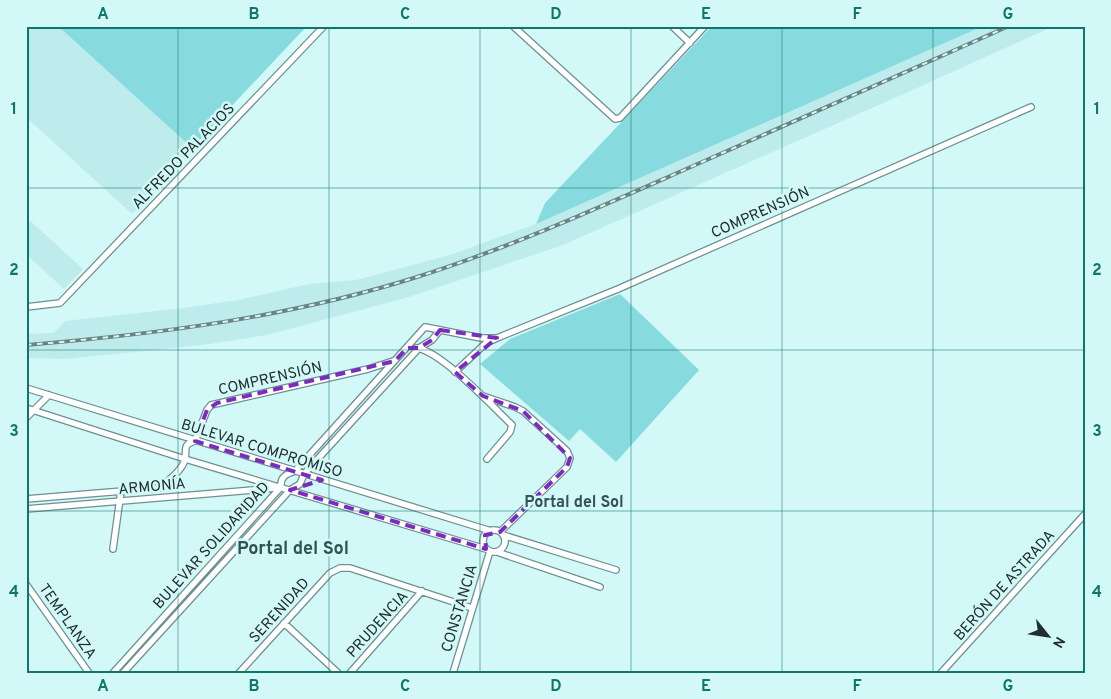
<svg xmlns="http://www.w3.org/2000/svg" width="1111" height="699" font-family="Overpass,sans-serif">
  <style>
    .built { fill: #beeced }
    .green { fill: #87dbde }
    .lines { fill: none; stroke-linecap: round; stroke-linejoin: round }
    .street-casing { stroke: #6e9091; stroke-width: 8 }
    .street { stroke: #fff; stroke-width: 5.5 }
    .rail-casing { stroke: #6c8384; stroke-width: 4 }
    .rail { stroke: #d3f8f8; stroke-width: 2; stroke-dasharray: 5.5; stroke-linecap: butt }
    .marked { fill: none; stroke: #7b2cbf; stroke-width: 4; stroke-dasharray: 10 6; stroke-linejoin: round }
    .grid { fill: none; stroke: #0f766e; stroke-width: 1; stroke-opacity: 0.55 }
    .labels { text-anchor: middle; stroke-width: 5; stroke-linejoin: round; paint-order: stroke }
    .street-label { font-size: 15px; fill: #202e2f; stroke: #d3f8f8 }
    .neighbourhood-label { font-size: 16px; font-weight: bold; fill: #315253; stroke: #d3f8f8 }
    .quarter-label { font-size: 18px; font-weight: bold; fill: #315253; stroke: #d3f8f8 }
    .neatline { fill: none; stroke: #0f766e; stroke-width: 2 }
    .grid-label { font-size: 16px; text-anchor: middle; font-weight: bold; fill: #0f766e }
  </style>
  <rect width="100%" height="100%" fill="#d3f8f8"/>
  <!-- built -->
  <path class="built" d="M26,26H58L192,148L132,214L26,117Z
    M983,26H1054L917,88L563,245L409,297L267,335L203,345L135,352L64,359L26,358V334L54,333L65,321L183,308L238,300L309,284L356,280L450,255L536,224Z
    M26,217L83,269L64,289L26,254Z"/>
  <!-- green -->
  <path class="green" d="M58,26H307L192,148Z
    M712,26H983L536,224L545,203Z
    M620,294L699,370L616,462L580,429L569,441L480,364L510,339Z"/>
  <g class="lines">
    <!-- street casing -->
    <g class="street-casing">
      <path id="street" d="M513,26L615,119L620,118L705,26
        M672,26L690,43
        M26,307L60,303L324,26
        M417,348C442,352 492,406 512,425L510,432L487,459
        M455,372L486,343L497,338L618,289L1031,107
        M26,388L491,531
        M483,396L515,407L523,411L567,451L570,458L567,467L500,532
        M26,408L185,459L486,549
        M26,418L49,395
        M26,499L159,488C167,482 183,470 185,459C187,449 182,445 195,441L207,410L211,405L368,369L393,361
        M26,509L276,488
        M483 541a11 11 0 1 1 22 0a11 11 0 1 1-22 0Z
        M503,535L616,570
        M113,549L121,491
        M497,552L600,587
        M26,584L89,673
        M284,623L338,673
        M113,673L281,487C280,477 286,474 295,471L425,327L481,338H495
        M123,673L290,490L300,484L304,474L419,348L432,340L440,330
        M239,673L330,573L340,568H350L472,608
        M350,673L422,591
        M453,673L490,551
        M941,673L1085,514"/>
    </g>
    <!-- street -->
    <use href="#street" class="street"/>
    <!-- rail casing -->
    <g class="rail-casing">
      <path id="rail" d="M26,345C159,334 290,317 417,277C512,247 602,206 693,166C799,119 904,73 1009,26"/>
    </g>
    <!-- rail -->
    <use href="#rail" class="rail"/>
  </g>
  <!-- marked area -->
  <path class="marked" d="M440,330L497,338L455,372L483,396L523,411L570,458L567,467L500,532L485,535L486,549L290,490L322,480L195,441L207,410L217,403L395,361L407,348H419L432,340Z"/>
  <!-- grid -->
  <path class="grid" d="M178,26V673M329,26V673M480,26V673M631,26V673M782,26V673M933,26V673M26,188H1085M26,350H1085M26,511H1085"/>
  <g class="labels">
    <!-- street labels -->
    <g class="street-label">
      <text transform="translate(183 156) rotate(-46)" y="5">ALFREDO PALACIOS</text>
      <text transform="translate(760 212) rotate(-24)" y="5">COMPRENSIÓN</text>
      <text transform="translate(270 378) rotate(-13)" y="5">COMPRENSIÓN</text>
      <text transform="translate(262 448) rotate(17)" y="5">BULEVAR COMPROMISO</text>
      <text transform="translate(152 486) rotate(-5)" y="5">ARMONÍA</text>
      <text transform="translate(211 545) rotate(-48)" y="5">BULEVAR SOLIDARIDAD</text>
      <text transform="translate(1004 585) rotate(-48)" y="5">BERÓN DE ASTRADA</text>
      <text transform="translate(459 608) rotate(-73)" y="5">CONSTANCIA</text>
      <text transform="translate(279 610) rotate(-48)" y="5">SERENIDAD</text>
      <text transform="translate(68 621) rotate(55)" y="5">TEMPLANZA</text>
      <text transform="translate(377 624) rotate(-48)" y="5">PRUDENCIA</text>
    </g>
    <!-- neighbourhood labels -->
    <g class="neighbourhood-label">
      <text x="574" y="507">Portal del Sol</text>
    </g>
    <!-- quarter labels -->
    <g class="quarter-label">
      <text x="293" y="554">Portal del Sol</text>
    </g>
  </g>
  <!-- border -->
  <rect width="1111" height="699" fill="none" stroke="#d3f8f8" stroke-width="55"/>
  <!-- north arrow -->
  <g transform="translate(1048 636) rotate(120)" stroke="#d3f8f8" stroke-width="4" paint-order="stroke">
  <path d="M0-4L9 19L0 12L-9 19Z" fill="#202e2f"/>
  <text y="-8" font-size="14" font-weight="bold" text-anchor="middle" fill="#202e2f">N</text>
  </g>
  <rect x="28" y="28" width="1056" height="644" class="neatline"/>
  <g class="grid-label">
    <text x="103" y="19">A</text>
    <text x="254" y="19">B</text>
    <text x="405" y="19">C</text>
    <text x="556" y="19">D</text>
    <text x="706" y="19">E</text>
    <text x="857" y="19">F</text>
    <text x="1008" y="19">G</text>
    <text x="14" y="114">1</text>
    <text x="1097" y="114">1</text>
    <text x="14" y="275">2</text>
    <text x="1097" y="275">2</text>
    <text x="14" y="436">3</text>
    <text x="1097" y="436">3</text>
    <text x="14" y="597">4</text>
    <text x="1097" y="597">4</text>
    <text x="103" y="691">A</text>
    <text x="254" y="691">B</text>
    <text x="405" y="691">C</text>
    <text x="556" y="691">D</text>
    <text x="706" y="691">E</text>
    <text x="857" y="691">F</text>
    <text x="1008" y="691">G</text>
  </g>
</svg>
